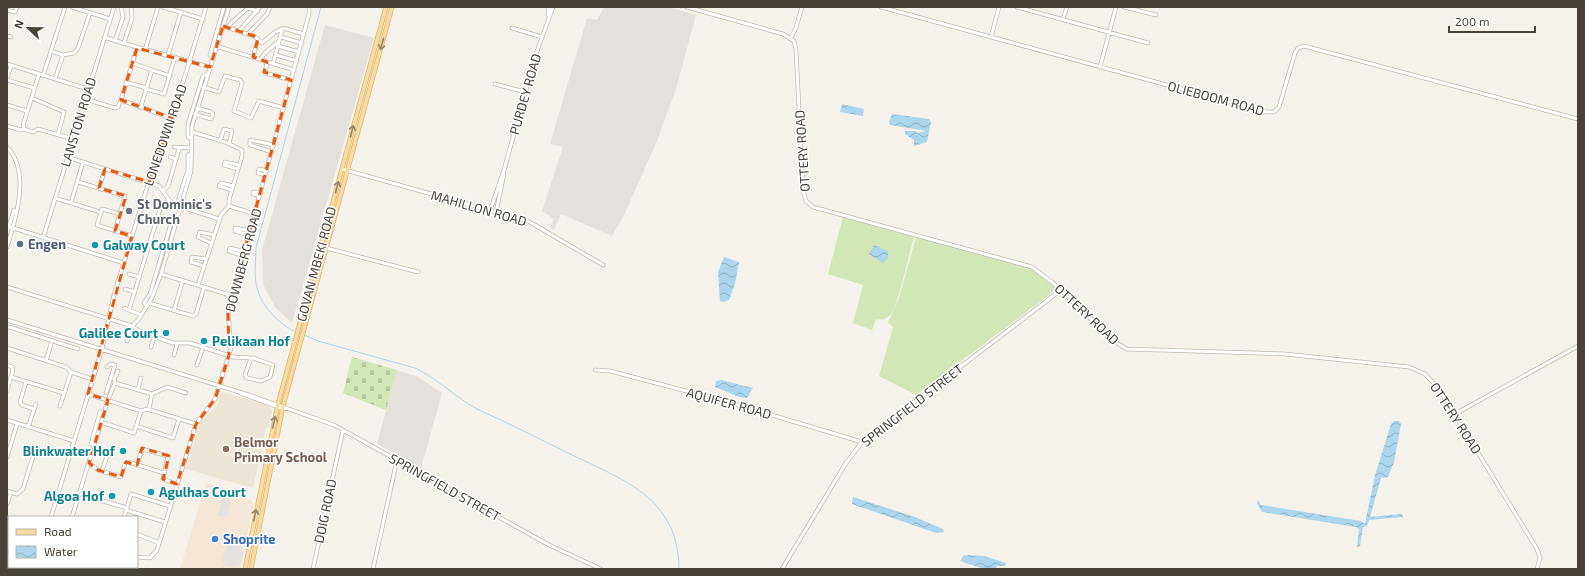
<svg xmlns="http://www.w3.org/2000/svg" width="1585" height="576" font-family="'Exo 2',sans-serif">
  <style>
    .commercial { fill: #f5e7d8 }
    .industrial { fill: #e4e0dc }
    .education { fill: #ede5d6 }
    .grass { fill: #d3e6b6 }
    .cemetery { fill: url(#cemetery-stones) }
    .parking { fill: #e4e1df }
    .water { fill: url(#water-waves) }
    .lines { fill: none; stroke-linecap: round; stroke-linejoin: round }
    .stream { stroke: #abd6ed; stroke-width: 1 }
    .minor-casing { stroke: #c0b8ae; stroke-width: 4.5 }
    .major-casing { stroke: #dfb76f; stroke-width: 5 }
    .minor { stroke: #fff; stroke-width: 3 }
    .major { stroke: #f9da9f; stroke-width: 3.5 }
    .oneway { stroke: #988667 }
    .marked { fill: none; stroke: #e8590c; stroke-width: 3; stroke-dasharray: 8 5; stroke-linejoin: round }
    .worship-dot { fill: #6b7280; stroke: #fff; stroke-width: 1.5 }
    .service-dot { fill: #5c6f8a; stroke: #fff; stroke-width: 1.5 }
    .culture-dot { fill: #0f9aa8; stroke: #fff; stroke-width: 1.5 }
    .education-dot { fill: #8d6e63; stroke: #fff; stroke-width: 1.5 }
    .shop-dot { fill: #3f7fe0; stroke: #fff; stroke-width: 1.5 }
    .labels { text-anchor: middle; stroke-width: 3; stroke-linejoin: round; paint-order: stroke }
    .street-label { font-size: 13px; fill: #494239; stroke: #fff }
    .worship-label { font-size: 13px; font-weight: bold; fill: #5b616d; stroke: #fff; text-anchor: start }
    .service-label { font-size: 13px; font-weight: bold; fill: #4e5e75; stroke: #fff; text-anchor: start }
    .culture-label { font-size: 13px; font-weight: bold; fill: #0d838f; stroke: #fff; text-anchor: start }
    .education-label { font-size: 13px; font-weight: bold; fill: #785e54; stroke: #fff; text-anchor: start }
    .shop-label { font-size: 13px; font-weight: bold; fill: #366cbe; stroke: #fff; text-anchor: start }
  </style>
  <defs>
    <pattern id="cemetery-stones" width="16" height="16" patternUnits="userSpaceOnUse"><rect width="16" height="16" fill="#d3e6b6"/><path d="M2 7V4a2 2 0 0 1 4 0v3zM10 15v-3a2 2 0 0 1 4 0v3z" fill="#b7c69d"/></pattern>
    <pattern id="water-waves" width="16" height="10" patternUnits="userSpaceOnUse"><rect width="16" height="10" fill="#abd6ed"/><path d="M0 5q4-4 8 0t8 0" fill="none" stroke="#8dafc1"/></pattern>
  </defs>
  <rect width="100%" height="100%" fill="#f5f1eb"/>
  <!-- commercial -->
  <path class="commercial" d="M206,483L231,491L235,496L251,500L254,504L240,569H180Z"/>
  <!-- industrial -->
  <path class="industrial" d="M604,7H668L696,15L676,89L657,141L624,215L612,236L561,214L554,230L550,227L554,219L542,211L563,147L550,144L587,18L597,20Z
    M325,25L374,38L292,323L275,307L263,284L262,250Z
    M397,370L418,377L442,393L421,468L377,444Z"/>
  <!-- education -->
  <path class="education" d="M223,392L269,406L272,411L269,427L266,428L253,488L186,469L200,422L217,406L220,394Z"/>
  <!-- grass -->
  <path class="grass" d="M843,217L914,237C909,253 899,304 890,315C886,320 881,320 876,319L872,330L853,323L863,285L828,274Z
    M916,237L1024,266L1034,270L1054,287V291L916,395L879,376L892,331L893,327L888,322L899,298Z
    M38,567H133L137,568L37,569Z"/>
  <!-- cemetery -->
  <path class="cemetery" d="M352,357L397,370L386,410L343,393Z"/>
  <!-- parking -->
  <path class="parking" d="M227,490L232,494L229,510L227,516L225,515L224,517L218,515L224,491Z
    M228,542L243,547L242,551L244,552L239,567H236V569L224,565L225,562H222Z"/>
  <!-- water -->
  <path class="water" d="M842,104L864,109L863,116L840,112Z
    M892,114L929,119L931,122L927,142L914,146V140L905,134V131H916L917,133L926,131L890,125L889,122Z
    M874,245L888,251V258L883,263L869,254Z
    M724,257L739,262L735,284L729,300L723,302L720,301L718,272Z
    M721,380L753,388L747,398L739,397L715,387L716,381Z
    M1394,421H1399L1401,424L1394,462L1388,477L1381,478L1370,517L1402,514L1403,517L1369,520L1367,526L1363,527L1360,546L1357,547L1359,529L1356,527L1262,512L1257,503L1258,500L1261,505L1361,521L1365,524L1375,475L1391,424Z
    M853,497L915,517L943,529L944,532L936,533L852,504Z
    M968,555L984,556L1006,563L1005,566H997L995,569H984L960,561L963,556Z"/>
  <g class="lines">
    <!-- stream -->
    <path class="stream" d="M296,332C278,324 259,304 256,283C254,271 256,260 256,248L321,7
      M299,333L318,341L415,368C438,379 455,397 477,409C508,423 538,438 568,453C621,479 679,497 679,569"/>
    <!-- minor casing -->
    <g class="minor-casing">
      <path id="minor" d="M72,7L110,19
        M163,7L203,19
        M687,7L783,34L794,41L796,50L803,190L806,201L813,207L1032,267L1053,283L1115,342L1127,349L1285,354L1409,367L1425,374L1439,389L1537,549L1540,558L1537,569
        M881,7L1266,112H1274L1279,107L1295,53L1298,48L1304,46L1578,119
        M1017,7L1148,43
        M1124,7L1156,15
        M247,8L258,11
        M7,10L15,12L17,7
        M548,15L549,7
        M1063,19L1067,7
        M223,26L254,36L262,43L274,33L283,28L304,34
        M228,28L231,23L248,8
        M512,28L542,37
        M239,31L260,7
        M248,34L267,14L270,7
        M7,36L11,37
        M104,37C140,49 174,57 210,67
        M281,37L302,43
        M991,37L999,7
        M791,38L796,28L802,7
        M115,41L123,17L121,7
        M124,43L132,18L131,7
        M216,46L294,70
        M278,46L299,52
        M145,50L158,7
        M51,51L63,55
        M168,55L181,12
        M276,55L297,61
        M213,57L210,55L224,7
        M253,57L258,39
        M261,59L264,54L279,41
        M267,62L265,73L291,80
        M132,63L152,70L141,106
        M7,64L88,89
        M273,64L282,30
        M1100,67L1116,7
        M152,70L170,76
        M43,76L65,7
        M7,78L11,66
        M55,79L63,55L74,53L78,48L90,13
        M7,80L34,88
        M126,82L146,88
        M495,84L525,92
        M203,87L219,92L225,76L240,80L242,83L234,111L251,118L259,101L284,108
        M146,89L164,94L175,57
        M32,98L64,112L58,135
        M85,99L115,108L118,107L121,100C139,106 155,112 172,119
        M121,100L137,48
        M7,105L27,111
        M195,114L211,119L213,114L211,112L197,108
        M7,126L21,130L24,129L23,125L39,74
        M24,129L33,132L38,129L73,139
        M192,132L225,142L242,150V156L229,200V206
        M191,138L188,137V124L203,76L208,74
        M220,141L224,129L232,131L229,144
        M7,147C31,172 16,218 7,247
        M174,147L192,148
        M272,152L250,145V140L274,145
        M67,157L159,186L172,204L219,219
        M170,157L176,159
        M238,169L224,165L225,162L239,165
        M342,169L528,221L603,265
        M265,175L258,173L259,169L267,171
        M78,182L125,196L115,231
        M99,188L105,169
        M164,190L168,186L179,149
        M232,190L219,186L221,183L233,186
        M260,196L253,194V192H261
        M55,198L100,212
        M183,200L179,198L188,170V155L191,154
        M71,203L83,162
        M490,211L504,170L536,54L553,7
        M496,212L504,174
        M120,214L102,209L97,225L132,236
        M7,226L124,263
        M7,233L14,210
        M249,235L235,231V228L250,231
        M43,238L114,7
        M211,243L198,237L200,232L214,235
        M326,248L418,272
        M244,256L229,251L230,248L245,252
        M204,266L191,262L192,257L206,259
        M129,274L139,277
        M161,274L233,296
        M198,285L221,215L229,206L255,214
        M7,287L132,326L141,332L173,343H190L233,357L253,358L273,365L270,377L261,381L247,378L245,375L251,358
        M125,289L135,292
        M149,303L193,316L196,314L204,287
        M147,306L144,303L150,294L173,217L178,216
        M124,308L141,315
        M129,310L161,206L169,201
        M174,310L183,280
        M7,320L249,395L334,425L549,545L601,569
        M9,327L78,349
        M127,341L132,326L138,320L152,298L161,274L191,171L192,126L229,7
        M151,347L154,337
        M7,348L66,367L71,372
        M174,355L177,344
        M46,361L51,344
        M7,365L12,367L13,370L7,391
        M197,365L203,347
        M595,370L610,371L728,402L862,442
        M71,372L92,379
        M11,377L64,393
        M26,382L20,402L22,405L34,409
        M115,383L152,394
        M115,383L114,379L118,371
        M138,389L141,378
        M106,393L115,365L110,364L107,367
        M240,393L284,409
        M88,394L141,411
        M152,394L167,387L186,393
        M60,406L71,372
        M149,409L152,394
        M141,411L147,409L196,424
        M1455,414L1578,346
        M7,420L74,441
        M101,422L134,433L141,411
        M136,426L173,438L179,419
        M28,427L36,404
        M94,446L91,444L100,412L105,411
        M7,457L17,424
        M89,463L98,470L121,477L125,464L128,462L164,473
        M137,465L142,449L168,456L163,479L177,484
        M102,471L108,453
        M7,491L17,494L23,489L35,450
        M79,494L127,508
        M7,504L11,492
        M126,510L165,522
        M51,517L102,349L114,295L157,155L169,128L206,7
        M72,517L108,400L115,383
        M124,517L131,494L170,506
        M7,519L9,520
        M137,534L159,543
        M137,557L150,558L157,550L196,424L215,399L224,370L231,348L228,310L309,14V7
        M33,569L34,567
        M313,569L343,430
        M373,569L397,460
        M782,569L846,463L862,442L1061,290"/>
    </g>
    <!-- major casing -->
    <g class="major-casing">
      <path id="major" d="M245,569L278,404L386,7
        M251,569L283,406L392,7"/>
    </g>
    <!-- minor -->
    <use href="#minor" class="minor"/>
    <!-- major -->
    <use href="#major" class="major"/>
  </g>
  <!-- one-way arrows -->
  <defs><path id="oneway-shaft" d="M-6 0H5M1.5-3L5.5 0L1.5 3" fill="none" stroke-width="1.6" stroke-linecap="round" stroke-linejoin="round"/></defs>
  <g class="oneway">
    <use href="#oneway-shaft" transform="translate(382 44) rotate(106)"/>
    <use href="#oneway-shaft" transform="translate(352 131) rotate(-76)"/>
    <use href="#oneway-shaft" transform="translate(337 187) rotate(-75)"/>
    <use href="#oneway-shaft" transform="translate(274 422) rotate(-78)"/>
    <use href="#oneway-shaft" transform="translate(255 515) rotate(-79)"/>
  </g>
  <!-- marked area -->
  <path class="marked" d="M223,26L254,36L258,39L253,57L267,62L264,72L291,80L228,310L229,355L215,399L196,424L177,484L163,479L169,456L142,448L137,465L126,462L121,477L98,470L89,463L108,400L88,394L132,236L115,231L126,196L99,188L105,169L149,182L172,118L121,100L137,48L210,67Z"/>
  <!-- markers -->
  <circle class="worship-dot" cx="129" cy="211" r="4"/>
  <circle class="service-dot" cx="20" cy="244" r="4"/>
  <g class="culture-dot">
    <circle cx="95" cy="245" r="4"/>
    <circle cx="166" cy="333" r="4"/>
    <circle cx="204" cy="341" r="4"/>
    <circle cx="123" cy="451" r="4"/>
    <circle cx="151" cy="492" r="4"/>
    <circle cx="112" cy="496" r="4"/>
  </g>
  <circle class="education-dot" cx="226" cy="449" r="4"/>
  <circle class="shop-dot" cx="215" cy="539" r="4"/>
  <g class="labels">
    <!-- street labels -->
    <g class="street-label">
      <text transform="translate(525 94) rotate(-74)" y="5">PURDEY ROAD</text>
      <text transform="translate(1216 98) rotate(15)" y="5">OLIEBOOM ROAD</text>
      <text transform="translate(78 122) rotate(-73)" y="5">LANSTON ROAD</text>
      <text transform="translate(165 135) rotate(-71)" y="5">LONEDOWN ROAD</text>
      <text transform="translate(802 151) rotate(-94)" y="5">OTTERY ROAD</text>
      <text transform="translate(479 208) rotate(16)" y="5">MAHILLON ROAD</text>
      <text transform="translate(243 260) rotate(-75)" y="5">DOWNBERG ROAD</text>
      <text transform="translate(316 264) rotate(-75)" y="5">GOVAN MBEKI ROAD</text>
      <text transform="translate(1087 314) rotate(43)" y="5">OTTERY ROAD</text>
      <text transform="translate(729 403) rotate(15)" y="5">AQUIFER ROAD</text>
      <text transform="translate(912 405) rotate(-38)" y="5">SPRINGFIELD STREET</text>
      <text transform="translate(1456 418) rotate(57)" y="5">OTTERY ROAD</text>
      <text transform="translate(445 487) rotate(29)" y="5">SPRINGFIELD STREET</text>
      <text transform="translate(325 511) rotate(-78)" y="5">DOIG ROAD</text>
    </g>
    <!-- worship labels -->
    <g class="worship-label">
      <text x="137" y="209">St Dominic's<tspan x="137" dy="15">Church</tspan></text>
    </g>
    <!-- service labels -->
    <g class="service-label">
      <text x="28" y="249">Engen</text>
    </g>
    <!-- culture labels -->
    <g class="culture-label">
      <text x="103" y="250">Galway Court</text>
      <text x="158" y="338" text-anchor="end">Galilee Court</text>
      <text x="212" y="346">Pelikaan Hof</text>
      <text x="115" y="456" text-anchor="end">Blinkwater Hof</text>
      <text x="159" y="497">Agulhas Court</text>
      <text x="104" y="501" text-anchor="end">Algoa Hof</text>
    </g>
    <!-- education labels -->
    <g class="education-label">
      <text x="234" y="447">Belmor<tspan x="234" dy="15">Primary School</tspan></text>
    </g>
    <!-- shop labels -->
    <g class="shop-label">
      <text x="223" y="544">Shoprite</text>
    </g>
  </g>
  <!-- border -->
  <rect width="1585" height="576" fill="none" stroke="#494239" stroke-width="16"/>
  <!-- legend -->
  <rect x="8" y="516" width="130" height="52" fill="#ffffff" stroke="#b6b3b0"/>
  <rect x="16" y="529" width="20" height="6" fill="#f9da9f" stroke="#b6b3b0"/>
  <text x="44" y="536" font-size="12" fill="#494239">Road</text>
  <rect x="16" y="546" width="20" height="12" fill="url(#water-waves)" stroke="#b6b3b0"/>
  <text x="44" y="556" font-size="12" fill="#494239">Water</text>
  <!-- north arrow -->
  <g transform="translate(28 28) rotate(292)" stroke="#ffffff" stroke-width="3" paint-order="stroke">
  <path d="M0-3L7 15L0 10L-7 15Z" fill="#494239"/>
  <text y="-6" font-size="11" font-weight="bold" text-anchor="middle" fill="#494239">N</text>
  </g>
  <!-- scale -->
  <path d="M1449 26v6h86v-6" fill="none" stroke="#494239" stroke-width="2"/>
  <text x="1455" y="26" font-size="12" fill="#494239" stroke="#ffffff" stroke-width="3" paint-order="stroke">200 m</text>
</svg>
